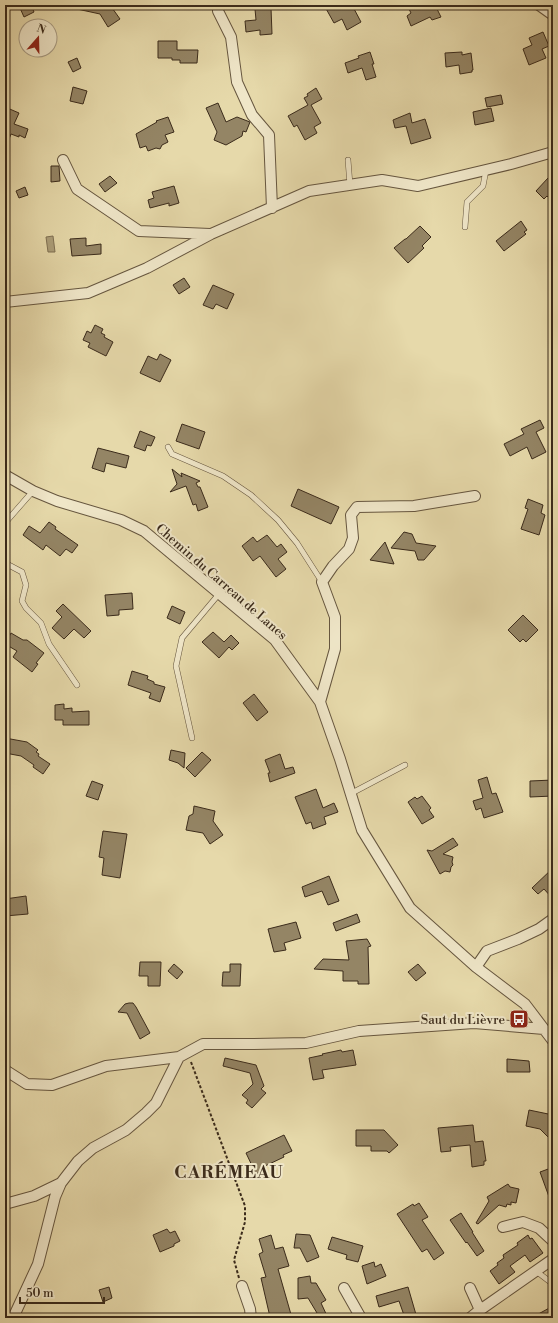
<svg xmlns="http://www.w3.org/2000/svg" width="558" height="1323" font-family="'Libre Bodoni',serif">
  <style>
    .water { fill: #ac9e79; stroke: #7f7053 }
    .building { fill: #948565; stroke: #3b2b1b }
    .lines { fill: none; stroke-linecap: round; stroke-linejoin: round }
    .service-casing { stroke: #66563f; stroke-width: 6 }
    .minor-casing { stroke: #66563f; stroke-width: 12 }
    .path { stroke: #3b2b1b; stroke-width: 2; stroke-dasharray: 3 2; stroke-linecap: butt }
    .service { stroke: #efe6c8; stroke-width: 5 }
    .minor { stroke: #efe6c8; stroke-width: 10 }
    .labels { text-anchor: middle; stroke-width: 4; stroke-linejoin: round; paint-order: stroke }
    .street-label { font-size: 13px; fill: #3b2b1b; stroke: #efe6c8 }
    .poi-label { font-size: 13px; fill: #3b2b1b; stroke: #efe6c8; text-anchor: end }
    .district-label { font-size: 17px; font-weight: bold; letter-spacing: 1px; fill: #3b2b1b; stroke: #efe6c8 }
  </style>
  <rect width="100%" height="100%" fill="#e6d9aa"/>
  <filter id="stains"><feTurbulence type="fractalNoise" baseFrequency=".005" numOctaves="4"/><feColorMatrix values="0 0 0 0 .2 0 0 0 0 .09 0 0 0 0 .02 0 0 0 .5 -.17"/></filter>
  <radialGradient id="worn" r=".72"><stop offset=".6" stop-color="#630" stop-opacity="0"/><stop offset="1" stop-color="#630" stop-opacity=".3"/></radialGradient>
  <!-- water -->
  <path class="water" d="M53,236L55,252H48L46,237Z"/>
  <!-- building -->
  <path class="building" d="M24,5H31L34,12L24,17L20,8Z
    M77,5H100L108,7L110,5L120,19L108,27L100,14L77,9Z
    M324,5H352L361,22L347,30L342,19L334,23Z
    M407,5H435L441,17L432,20L430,17L411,26L407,16L411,13Z
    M271,8L272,34L260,35V30L246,32L245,21L256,20L255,9Z
    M543,32L549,46L542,49L546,58L529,65L523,49L532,45L529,38Z
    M158,41H177V50H198L197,63H180V60H172V58H158Z
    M370,52L374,64H372L376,77L366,80L362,68L348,73L345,63L359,58L358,56Z
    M462,52V55L471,53L473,70H472V72L460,74L459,65L446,67L445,53Z
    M77,58L81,68L73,72L68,62Z
    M73,87L87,91L83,104L70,101Z
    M316,88L322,99L311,105L321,123L314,127L317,133L305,140L297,125L294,127L288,116L308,105L304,98L308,96L307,94Z
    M501,95L503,104L487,107L485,98Z
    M218,103L226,122L237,117L250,122L246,132L243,131L242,136L226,145L214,140L217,132L206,108Z
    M5,107L19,113L14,124L28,129L25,138L19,135V137L11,134L6,147H5Z
    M491,108L494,121L475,125L473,112Z
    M410,113L412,123L425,119L431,138L411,144L406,126L395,128L393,120Z
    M168,117L174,132L165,135L168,142L162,145L160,149L156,148L148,151L146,146L140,148L136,134L157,122L156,121Z
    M51,166H59L60,181L51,182Z
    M110,176L117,183L105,192L99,184Z
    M548,178L553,182V202L547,196L544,199L536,191Z
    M174,186L179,203L169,206V203L150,208L148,200L154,198L152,192Z
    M25,187L28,195L19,198L16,191Z
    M521,221L527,230L524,232L526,234L504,251L496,241Z
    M420,226L431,237L422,246L424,248L408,263L394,248L405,239H406Z
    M86,238V246L101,244V254L72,256L70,239Z
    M184,278L190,287L179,294L173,285Z
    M213,285L234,294L227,309L216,304L213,309L203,305Z
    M95,325L103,329L101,333L105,335L104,337L113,342L106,356L88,347L90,343L83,340L87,331L91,333Z
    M160,354L171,360L160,382L140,373L148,356L157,360Z
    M540,420L544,428L536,432L546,452L532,459L527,447L510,456L504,444L524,434L521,429Z
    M182,424L205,432L199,449L176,441Z
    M140,431L155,437L151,446L147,445L145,451L134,447Z
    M98,448L129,456L126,468L106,463L104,472L92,468Z
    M172,469L182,477L181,473L200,481L196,483L198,487H200L208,507L198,511L196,504L193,505L186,486L170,492L177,484Z
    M298,489L339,507L331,524L291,506Z
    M528,499L543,505L541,513L545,515L539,535L521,529L528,509L525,508Z
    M49,522L56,527L55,529L78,545L72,553L66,549L60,556L46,545L43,550L23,535L29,526L40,533Z
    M404,532L412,534L416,543L436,546L424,560H418L415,551L391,548Z
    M267,535L277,547L281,544L287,552L278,559L286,569L276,577L260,556L253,561L242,546L253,537L257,542Z
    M385,542L394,564L370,560Z
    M132,593L133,609L119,610V615L107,616L105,595Z
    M63,604L91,631L84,638L74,629L64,639L52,628L62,617L56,611Z
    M172,606L185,612L180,624L167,618Z
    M523,615L538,630L526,642L523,639L520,642L508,630Z
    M213,632L224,642L231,635L239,643L232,650L229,647L219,658L202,642Z
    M11,633L23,640H27L44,653L36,663L38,664L32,672L13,657L17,651L5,644Z
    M132,671L148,676L147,679L154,682V684L165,687L160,702L149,698L151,693L128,685Z
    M254,694L268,712L257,721L243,703Z
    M64,704V709L72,708V712L89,711V725H63V720H55V705Z
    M5,738L27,742L38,750L36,752L39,754L38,756L50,764L43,774L33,767L34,765L21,756L5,753Z
    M171,750L185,753L184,768L178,763L169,760Z
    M202,752L211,760L195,777L186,768Z
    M280,754L285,769L293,767L295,773L270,782L268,773H270L265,760Z
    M487,777L492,794L496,793L503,812L484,818L481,808L476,810L473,801L483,798L478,780Z
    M553,780V796L530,797V781Z
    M92,781L103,785L98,800L86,796Z
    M316,789L323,808L334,803L338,812L324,817L326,824L313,829L311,822L306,824L295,797Z
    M422,796L431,808L429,810L434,817L422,824L408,802L415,797L417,799Z
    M194,806L215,811L213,821L223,835L210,844L203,833L186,830L189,816L193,814Z
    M103,831L127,834L120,878L102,875L104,858L99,857Z
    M453,838L458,845L443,854L453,857L452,862L453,865L451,867L450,872L445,871L440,874L427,850L432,851Z
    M553,868V899L544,889L538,894L532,888Z
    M329,876L339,901L328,905L322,891L305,897L302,887Z
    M26,896L28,914L5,916V899Z
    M357,914L360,922L336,931L333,923Z
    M296,922L301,938L284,943L286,950L274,952L268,929Z
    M367,939L371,946L368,947L369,984H358V981H343V971L314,969L323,959L349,960L346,941Z
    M140,962H161L160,986H148V976H139Z
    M174,964L183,972L177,979L168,971Z
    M230,964H241L240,986H222L223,972H230Z
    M418,964L426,973L416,981L408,972Z
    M129,1003H133L136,1007L150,1033L140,1039L127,1013L118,1012L125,1004Z
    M341,1050L342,1052L353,1050L356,1065L322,1070L324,1078L313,1080L309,1058L323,1055L322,1054Z
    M225,1058L256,1065L264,1086L261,1089L266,1093L252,1108L246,1103L248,1100L242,1095L253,1084L250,1073L223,1066Z
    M507,1059L529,1061L530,1072H507Z
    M529,1110L553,1115V1142L540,1129L526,1126Z
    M473,1125L475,1142L483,1141L486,1161H484V1165L472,1167L470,1145L450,1147L451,1151L441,1152L438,1128Z
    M356,1130H384L398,1145L389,1153L387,1151H371V1146H356Z
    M284,1135L292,1151L283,1155L284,1157L265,1166L266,1169L256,1174L246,1153Z
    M551,1168L553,1174V1205H552L540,1172Z
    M508,1184L510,1187L519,1189L516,1203L511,1202V1205L507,1204L506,1207L499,1205L478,1224L476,1223L489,1201L487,1197Z
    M419,1203L428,1217L422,1220L444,1253L434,1260L427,1249L422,1252L397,1214L413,1204L414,1206Z
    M461,1213L473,1232H472L484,1251L477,1256L467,1242L466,1243L450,1220Z
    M167,1229L170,1233L175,1231L180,1241L174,1244V1246L160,1252L153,1235Z
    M296,1234L310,1235L319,1257L307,1262L300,1248H294Z
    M271,1235L275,1249L283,1247L289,1266L278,1269L292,1318H278L277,1315L270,1317L261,1278L266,1277L259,1254L263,1252L259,1239Z
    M528,1235L530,1239L532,1238L543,1253L530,1262L525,1255L510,1266L515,1272L499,1284L490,1271L498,1265L497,1263L504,1258L503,1255L518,1245L517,1243Z
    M332,1237L363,1246L358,1262L346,1259L347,1255L328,1249Z
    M374,1262L375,1267L381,1264L386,1276L367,1284L362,1266Z
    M310,1276L311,1283H316L326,1300L321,1303L328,1318H320L308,1298L298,1299V1278Z
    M109,1287L112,1298L103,1302L99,1290Z
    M408,1287L417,1318H405L399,1301L379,1307L376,1296Z
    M553,1306V1318H531Z"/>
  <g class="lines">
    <!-- service casing -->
    <g class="service-casing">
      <path id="service" d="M348,160L350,185
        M465,227L467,202L483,186L486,170
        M168,447L172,454L223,476L251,495L278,520L297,543L322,582
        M5,523L33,491
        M5,563L22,572L26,585L22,601L26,608L41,623L49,644L77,685
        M192,738L176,666L182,638L219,594
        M350,794L405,765
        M536,1271L553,1284"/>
    </g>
    <!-- minor casing -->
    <g class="minor-casing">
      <path id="minor" d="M539,5L553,15
        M218,11L231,37L237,82L252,115L269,135L272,208
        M63,160L77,189L139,231L210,234
        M5,302L88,293L147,268L211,234L309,191L382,180L418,186L511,164L553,152
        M5,475L33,491L57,501L121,520L144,531L275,640L320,702L340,759L362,830L410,908L476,967L525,1004L553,1041
        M320,702L335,649V617L322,582L333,566L349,549L353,538L351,515L357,507L414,506L475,496
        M476,967L487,951L518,939L539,929L553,919
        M5,1070L27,1084L52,1085L106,1066L179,1057L203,1044H253L306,1043L359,1031L474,1023L544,1029
        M5,1204L34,1196L61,1183
        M503,1227L523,1222L539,1228L553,1241
        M242,1286L250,1309L251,1318
        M344,1288L361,1318
        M480,1310L553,1259
        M13,1318L38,1264L55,1197L61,1183L78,1161L93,1148L126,1130L146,1113L156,1103L179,1057
        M470,1318L480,1310L470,1288"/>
    </g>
    <!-- path -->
    <path class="path" d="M191,1062L245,1206V1222L234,1260L239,1278"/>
    <!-- service -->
    <use href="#service" class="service"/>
    <!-- minor -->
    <use href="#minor" class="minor"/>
  </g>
  <!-- icons -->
  <defs>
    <g id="bus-square" transform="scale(1)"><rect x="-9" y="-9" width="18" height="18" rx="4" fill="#8f2418" stroke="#efe6c8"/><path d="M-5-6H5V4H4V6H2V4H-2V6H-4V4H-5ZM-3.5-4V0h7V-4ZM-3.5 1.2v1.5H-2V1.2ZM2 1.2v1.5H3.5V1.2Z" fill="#fff"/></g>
  </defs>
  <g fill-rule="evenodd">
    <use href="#bus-square" x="519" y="1019"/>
  </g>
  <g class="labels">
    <!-- street labels -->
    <g class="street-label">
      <text transform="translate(222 581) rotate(41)" y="5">Chemin du Carreau de Lanes</text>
    </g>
    <!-- poi labels -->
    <g class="poi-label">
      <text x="505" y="1024">Saut du Lièvre</text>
    </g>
    <!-- district labels -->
    <g class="district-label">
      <text x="229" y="1178">CARÉMEAU</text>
    </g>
  </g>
  <!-- margin -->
  <rect width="558" height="1323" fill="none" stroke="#e6d9aa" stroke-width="20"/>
  <rect x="6" y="6" width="546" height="1311" fill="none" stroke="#3b2b1b" stroke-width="2"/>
  <rect x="10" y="10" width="538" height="1303" fill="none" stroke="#3b2b1b"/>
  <!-- north arrow -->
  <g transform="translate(38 38) rotate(20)"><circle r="19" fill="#efe6c8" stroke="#a79b83"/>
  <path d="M0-3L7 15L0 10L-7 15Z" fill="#8f2418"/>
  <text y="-6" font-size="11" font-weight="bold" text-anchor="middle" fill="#3b2b1b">N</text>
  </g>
  <!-- scale -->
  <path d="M20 1297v6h84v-6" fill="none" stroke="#3b2b1b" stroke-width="2"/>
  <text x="26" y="1297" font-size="12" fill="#3b2b1b" stroke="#efe6c8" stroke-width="3" paint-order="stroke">50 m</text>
  <rect width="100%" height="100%" filter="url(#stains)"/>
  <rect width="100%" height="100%" fill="url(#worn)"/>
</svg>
